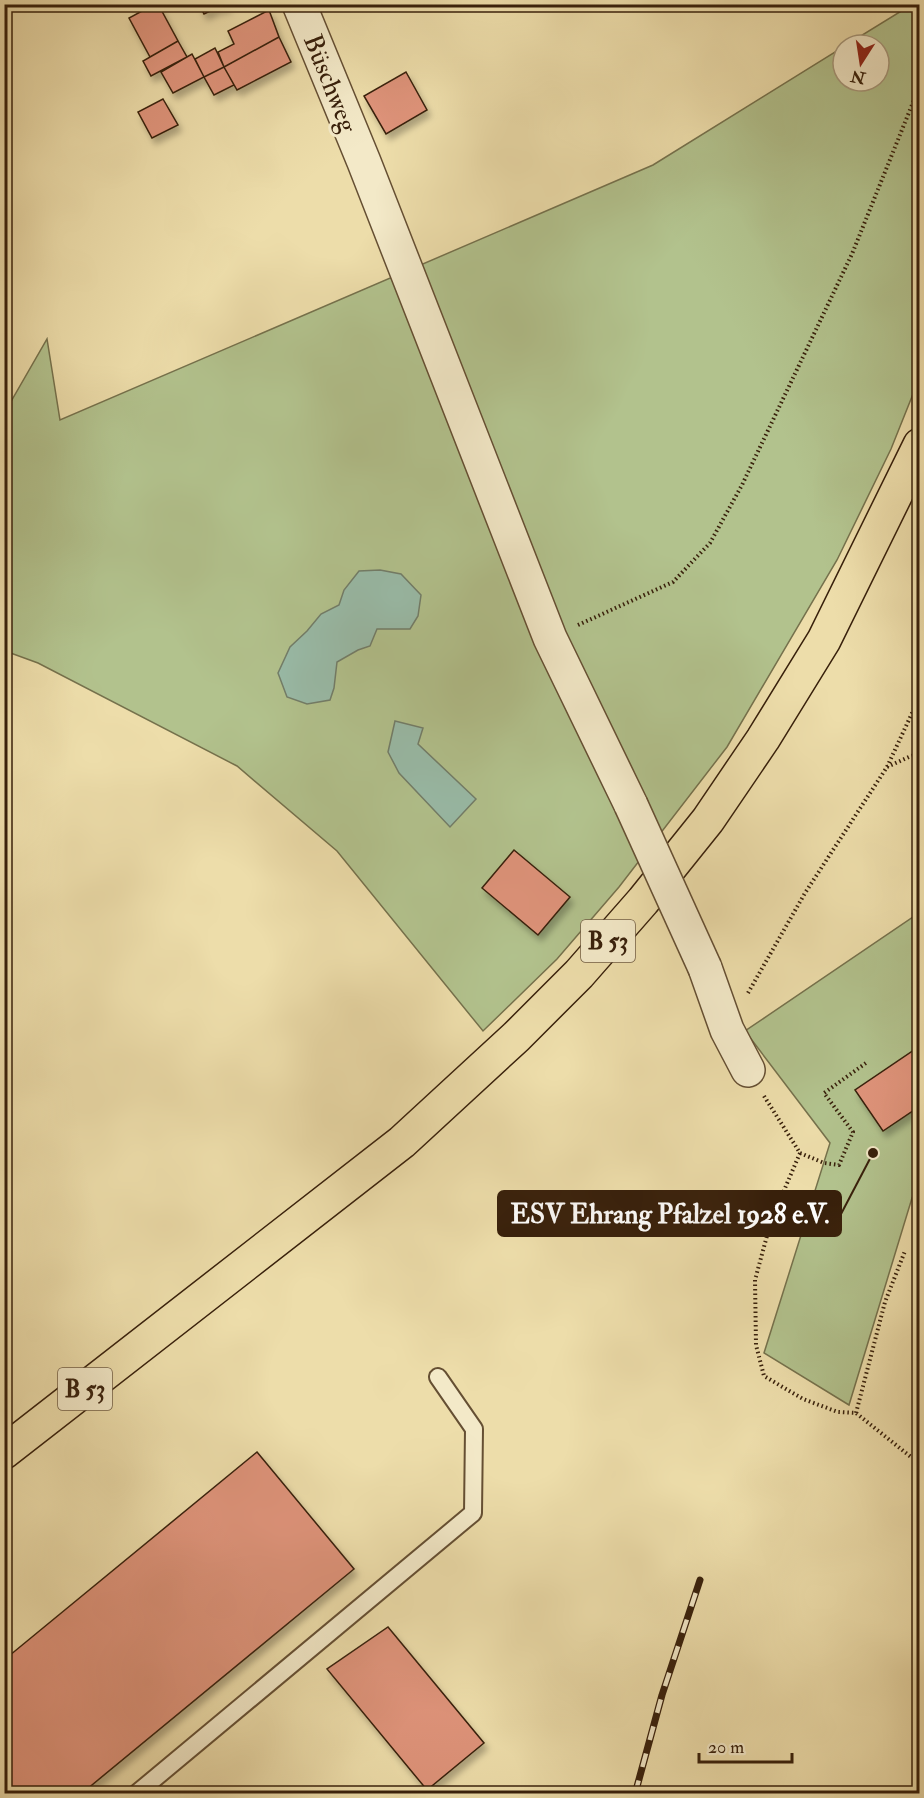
<svg xmlns="http://www.w3.org/2000/svg" width="924" height="1798" font-family="'IM FELL Double Pica',serif">
  <style>
    .green { fill: #b2c28d; stroke: #75714c; stroke-width: 1.5 }
    .water { fill: #99bca9; stroke: #727e6a; stroke-width: 1.5 }
    .building { fill: #de937a; stroke: #38200b; stroke-width: 1.5; filter: url(#shadow) }
    .lines { fill: none; stroke-linecap: round; stroke-linejoin: round }
    .service-casing { stroke: #654f33; stroke-width: 20 }
    .minor-casing { stroke: #654f33; stroke-width: 36 }
    .primary-casing { stroke: #38200b; stroke-width: 36 }
    .path { stroke: #38200b; stroke-width: 4; stroke-dasharray: 1.5 3; stroke-linecap: butt }
    .service { stroke: #f3e9c8; stroke-width: 16 }
    .minor { stroke: #f3e9c8; stroke-width: 33 }
    .primary { stroke: #edddaa; stroke-width: 33 }
    .rail-casing { stroke: #38200b; stroke-width: 7 }
    .rail { stroke: #f3e9c8; stroke-width: 4.5; stroke-dasharray: 14; stroke-linecap: butt }
    .minor-bridge-casing { stroke: #654f33; stroke-width: 36; stroke-linecap: butt }
    .minor-bridge { stroke: #f3e9c8; stroke-width: 33 }
    .labels { text-anchor: middle; stroke-width: 6; stroke-linejoin: round; paint-order: stroke }
    .shield { fill: #f3e9c8; stroke: #705c44; stroke-width: 1.5 }
    .shield-label { font-size: 24px; font-weight: bold; fill: #38200b }
    .street-label { font-size: 26px; fill: #38200b; stroke: #f3e9c8 }
    .leader { fill: none; stroke: #38200b; stroke-width: 2 }
    .callout-dot { fill: #38200b; stroke: #f3e9c8; stroke-width: 2 }
    .callout { fill: #38200b; stroke: #38200b; stroke-width: 2 }
    .callout-label { font-size: 27px; text-anchor: middle; font-weight: bold; fill: #fff }
  </style>
  <defs>
    <filter id="shadow"><feDropShadow dx="3.5" dy="6" stdDeviation="3" flood-color="#0004"/></filter>
  </defs>
  <rect width="100%" height="100%" fill="#edddaa"/>
  <filter id="stains"><feTurbulence type="fractalNoise" baseFrequency=".00333" numOctaves="4"/><feColorMatrix values="0 0 0 0 .2 0 0 0 0 .09 0 0 0 0 .02 0 0 0 .5 -.17"/></filter>
  <radialGradient id="worn" r=".72"><stop offset=".6" stop-color="#630" stop-opacity="0"/><stop offset="1" stop-color="#630" stop-opacity=".3"/></radialGradient>
  <!-- green -->
  <path class="green" d="M911,5H919V379L891,449L837,560L727,747L619,887L557,959L483,1031L337,851L237,766L38,663L5,651V412L47,339L60,420L653,165L843,47V81H879V45H846Z
    M919,913V1183L912,1198L849,1405L764,1353L830,1143L745,1031Z"/>
  <!-- water -->
  <path class="water" d="M380,570L401,574L421,595L418,616L410,629H377L370,646L358,650L337,662L334,688L330,700L307,704L287,697L278,673L290,647L307,631L321,614L339,605L344,590L359,571Z
    M395,721L423,728L418,744L476,799L450,827L399,773L388,752Z"/>
  <!-- building -->
  <path class="building" d="M155,4H158L178,41L150,57L129,18Z
    M199,4H230L222,8L221,6L204,14Z
    M269,10L279,37L224,67L218,52L234,44L228,31Z
    M279,37L291,62L237,90L224,67Z
    M178,41L187,57L151,76L143,61Z
    M215,48L224,67L204,77L195,59Z
    M192,54L204,77L173,93L161,72Z
    M224,67L234,85L214,95L204,77Z
    M406,72L427,110L386,134L364,96Z
    M163,99L178,125L152,138L138,112Z
    M514,850L570,897L538,935L482,888Z
    M920,1046V1106L883,1131L855,1090Z
    M257,1452L354,1569L81,1794H4V1660Z
    M388,1627L484,1743L427,1790L327,1669Z"/>
  <g class="lines">
    <!-- service casing -->
    <g class="service-casing">
      <path id="service" d="M136,1794L473,1513L474,1429L438,1377"/>
    </g>
    <!-- minor casing -->
    <g class="minor-casing">
      <path id="minor" d="M299,4L364,162L550,638L631,805
        M705,968L727,1030L748,1070"/>
    </g>
    <!-- primary casing -->
    <g class="primary-casing">
      <path id="primary" d="M4,1452L402,1142L516,1037L579,974L643,901L708,820L763,739L824,640L920,445"/>
    </g>
    <!-- path -->
    <path class="path" d="M578,625L673,582L710,543L742,485L852,254L920,85
      M887,767L911,756L920,754
      M748,993L805,893L887,767L920,696
      M764,1096L800,1153L771,1221L755,1280L756,1345L764,1376L803,1399L838,1412L856,1413L911,1457L920,1458
      M800,1153L824,1163L839,1165L853,1132L824,1093L866,1063
      M856,1413L885,1302L905,1251"/>
    <!-- service -->
    <use href="#service" class="service"/>
    <!-- minor -->
    <use href="#minor" class="minor"/>
    <!-- primary -->
    <use href="#primary" class="primary"/>
    <!-- rail casing -->
    <g class="rail-casing">
      <path id="rail" d="M635,1794L662,1695L700,1580"/>
    </g>
    <!-- rail -->
    <use href="#rail" class="rail"/>
    <!-- minor-bridge casing -->
    <g class="minor-bridge-casing">
      <path id="minor-bridge" d="M631,805L705,968"/>
    </g>
    <!-- minor-bridge -->
    <use href="#minor-bridge" class="minor-bridge"/>
  </g>
  <g class="labels">
    <!-- shield labels -->
    <g class="shield">
      <rect x="581" y="920" width="54" height="42" rx="4.5"/>
      <rect x="58" y="1368" width="54" height="42" rx="4.5"/>
    </g>
    <g class="shield-label">
      <text x="608" y="949">B 53</text>
      <text x="85" y="1397">B 53</text>
    </g>
    <!-- street labels -->
    <g class="street-label">
      <text transform="translate(331 83) rotate(68)" y="9">Büschweg</text>
    </g>
  </g>
  <!-- callouts -->
  <path class="leader" d="M873 1153L841 1214"/>
  <circle class="callout-dot" cx="873" cy="1153" r="6"/>
  <rect class="callout" x="498" y="1191" width="343" height="45" rx="6"/>
  <g class="callout-label">
    <text x="670" y="1223">ESV Ehrang Pfalzel 1928 e.V.</text>
  </g>
  <!-- margin -->
  <rect width="924" height="1798" fill="none" stroke="#edddaa" stroke-width="24"/>
  <rect x="6" y="6" width="912" height="1786" fill="none" stroke="#38200b" stroke-width="3"/>
  <rect x="12" y="12" width="900" height="1774" fill="none" stroke="#38200b" stroke-width="1.5"/>
  <!-- north arrow -->
  <g transform="translate(861 63) rotate(192)"><circle r="28" fill="#f3e9c8" stroke="#a8997c" stroke-width="1.5"/>
  <path d="M0-4.5L10 22L0 15L-10 22Z" fill="#8f2418"/>
  <text y="-9" font-size="16" font-weight="bold" text-anchor="middle" fill="#38200b">N</text>
  </g>
  <!-- scale -->
  <path d="M699 1753v9h93v-9" fill="none" stroke="#38200b" stroke-width="3"/>
  <text x="708" y="1753" font-size="18" fill="#38200b" stroke="#f3e9c8" stroke-width="4.5" paint-order="stroke">20 m</text>
  <rect width="100%" height="100%" filter="url(#stains)"/>
  <rect width="100%" height="100%" fill="url(#worn)"/>
</svg>
